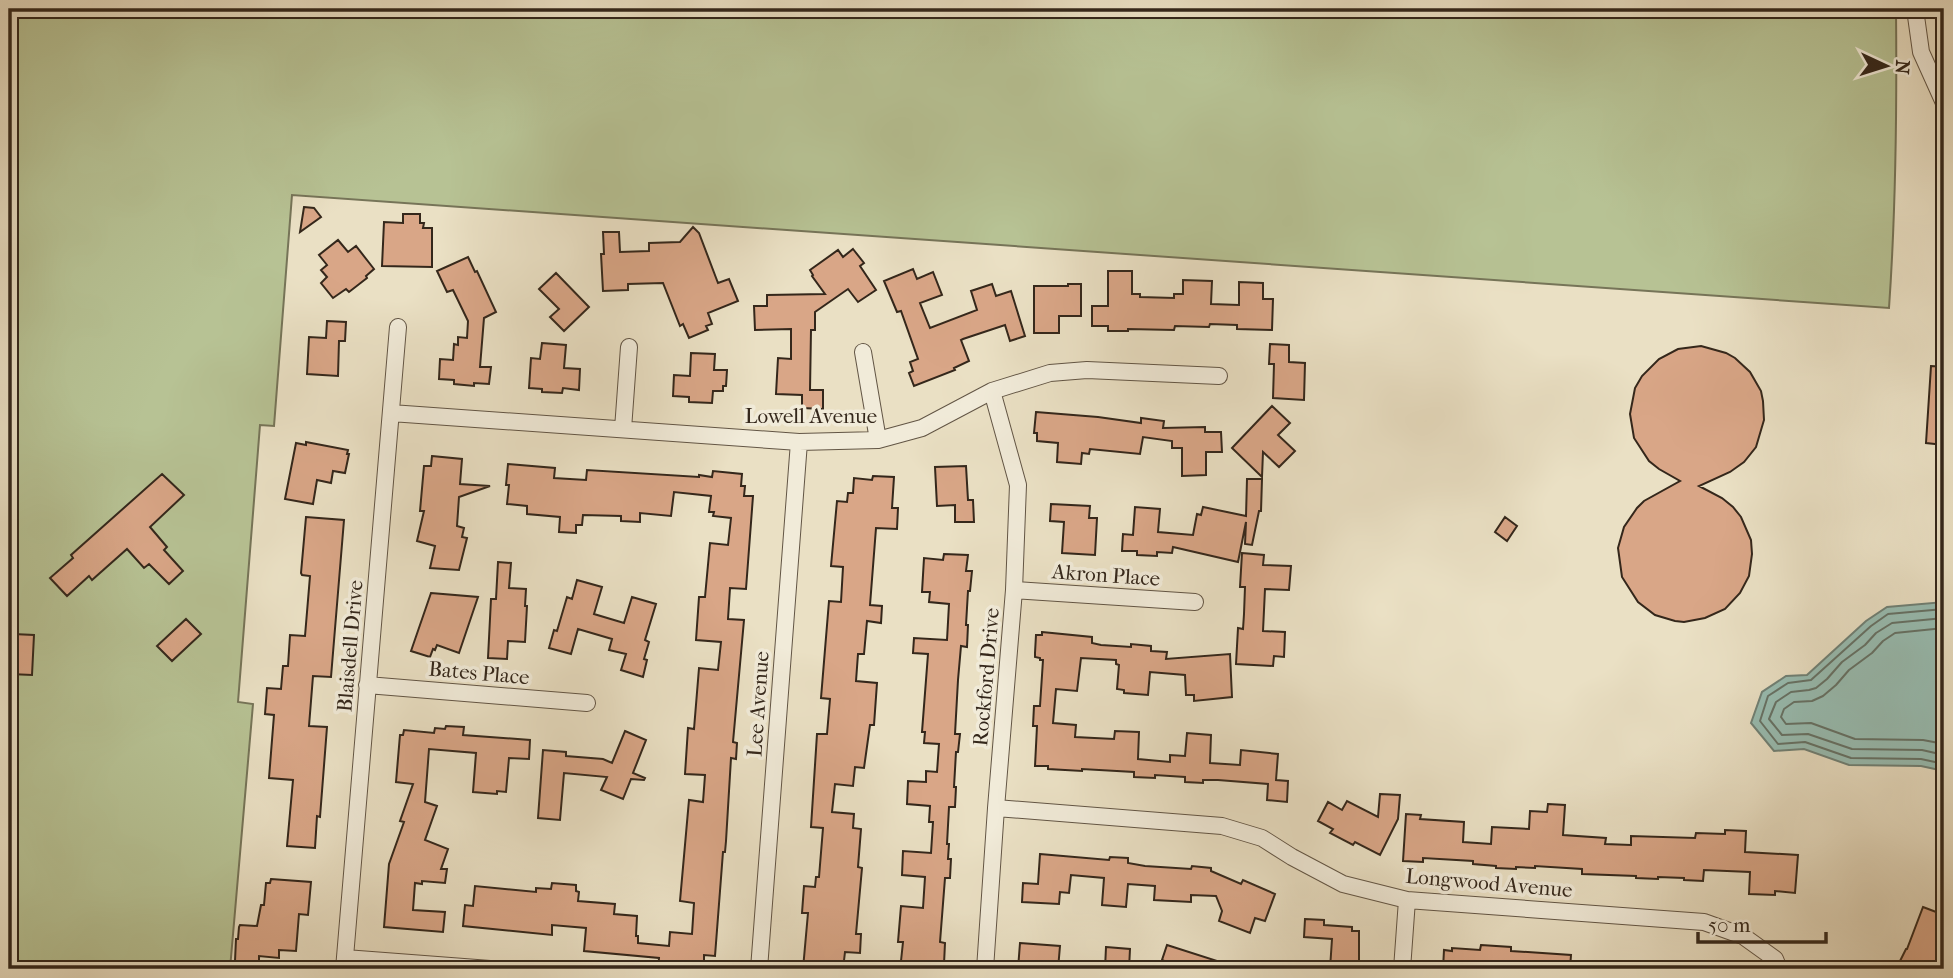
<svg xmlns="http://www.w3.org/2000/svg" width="1953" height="978" font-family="'IM FELL French Canon',serif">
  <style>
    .green { fill: #b7c294; stroke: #767458; stroke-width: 2 }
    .water { fill: #98bdb2; stroke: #708176; stroke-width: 2 }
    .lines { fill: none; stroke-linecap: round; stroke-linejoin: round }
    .shore { stroke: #667266; stroke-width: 2 }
    .building { fill: #d9a687; stroke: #34271b; stroke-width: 2 }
    .minor-casing { stroke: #625545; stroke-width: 18 }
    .minor { stroke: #f1ebd9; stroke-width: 16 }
    .labels { text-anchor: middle; stroke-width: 7; stroke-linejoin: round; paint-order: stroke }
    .street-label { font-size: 21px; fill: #34271b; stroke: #f1ebd9 }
  </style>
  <rect width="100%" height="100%" fill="#eae0c4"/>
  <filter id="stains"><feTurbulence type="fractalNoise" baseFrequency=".00286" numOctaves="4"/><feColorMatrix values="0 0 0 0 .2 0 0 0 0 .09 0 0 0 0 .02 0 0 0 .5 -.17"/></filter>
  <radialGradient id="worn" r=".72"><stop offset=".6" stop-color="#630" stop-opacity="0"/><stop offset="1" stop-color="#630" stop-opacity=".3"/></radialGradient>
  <!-- green -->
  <path class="green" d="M9,9H1896C1897,109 1896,208 1889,308L292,195L274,426L260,425L238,702L253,704L230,969H9Z"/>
  <!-- water -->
  <path class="water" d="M1944,602V771L1921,766L1849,765L1804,749L1774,751L1751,723L1762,692L1786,676L1807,675L1866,621L1887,607Z"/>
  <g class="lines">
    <!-- shore -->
    <path class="shore" d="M1944,609L1888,614L1871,626L1811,680L1788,683L1768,696L1760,721L1778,744L1805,742L1851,758L1921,759L1944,764
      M1944,618L1892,623L1876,633L1865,645L1842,662L1827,679L1816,688L1809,690L1791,692L1776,702L1769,719L1782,735L1808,734L1852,749L1922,750L1944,755
      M1944,628L1895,633L1883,641L1872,653L1849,670L1836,685L1823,696L1812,701L1794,702L1784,709L1781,717L1786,724L1811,723L1855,739L1923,740L1944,744"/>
  </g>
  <!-- building -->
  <path class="building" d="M304,207L314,208L321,217L300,232Z
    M403,214H420V223H424L423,228H432V267L382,266L384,222L403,223Z
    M693,227L699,233L718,283L729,279L738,301L708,313L712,324L706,326L708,330L689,338L683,324L680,326L663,283L628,284V290L603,291L601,254H604L603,232H619L620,252L649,251V243L680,242Z
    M338,240L348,252L356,246L374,269L366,276L367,278L349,292L346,289L333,298L321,283L327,277L321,270L327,265L319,255Z
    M853,249L864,263L860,266L876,290L858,302L848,289L815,312V330H811L810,390H823V409L802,408V395L776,394L778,358L791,359V329L755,330L754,306H767V295L825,294L812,276L813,275L810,270L838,250L843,257Z
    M468,257L475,272L477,271L496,312L484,318L480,367H491L489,384L474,383V386L454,384V380L439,379L440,359L453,360L454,344L458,345V337L467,338L468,321L453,290L447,292L437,271Z
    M913,269L917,279L933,272L942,295L920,303L930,328L977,310L971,291L992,284L996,296L1011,291L1025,336L1010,341L1005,325L963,339L961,340L969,361L954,368L955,370L914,386L909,373L913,371L910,362L918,359L901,311L897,312L884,281Z
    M1108,271H1132V294H1140V297L1174,298V294H1183V280L1212,281L1211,304L1239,305V282L1263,283V299H1273L1272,330L1237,329V325L1210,324L1209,327L1175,326L1174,330L1128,329V331H1108V326H1092V306H1108Z
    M556,273L589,307L564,331L550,317L559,309L539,289Z
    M1068,284H1081V316H1059V333H1034V286H1068Z
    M327,321L346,322L345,341H339L338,376L307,374L309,337L326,338Z
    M542,343L566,345L564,368L580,369L579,390L563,388L562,393L542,392V389L529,388L531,358L540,359Z
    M1270,344L1289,345V362L1305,363L1304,400L1273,398L1274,364H1269Z
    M1701,346L1726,353L1735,358L1750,372L1761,391L1763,401L1764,420L1756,447L1744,462L1730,472L1699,486L1722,498L1733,507L1741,517L1751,540L1752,554L1749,576L1740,593L1725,609L1705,618L1684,622L1675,621L1655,615L1638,602L1622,577L1618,548L1624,527L1637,508L1644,501L1680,481L1659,469L1649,461L1634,438L1630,414L1635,388L1642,376L1659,359L1678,349Z
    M691,353L715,354L714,370H727L726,386H723V391H713L712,403L689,402V397L673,396L674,375L690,376Z
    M1931,366L1944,367V445L1926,443Z
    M1272,406L1290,423L1278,435L1295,451L1279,467L1263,452L1262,477L1232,448Z
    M1036,412L1098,417L1141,423V418L1164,421L1163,428L1205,427V432H1221L1222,452H1206V475L1182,476V448H1172V441L1143,437L1140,454L1090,449L1089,454L1082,453L1081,464L1057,462L1058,443L1037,441V433H1034Z
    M306,442L348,450L347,454H349L345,473L333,471L331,483L317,480L313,504L285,499L296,443L306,445Z
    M432,456L462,459L460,484L490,486L459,497L457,526L464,528L462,537L467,538L459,570L430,568L435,546L417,541L424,511H420L424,466H431Z
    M508,464L555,468L554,478L586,480L587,470L699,477V475L712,477L713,471L742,474L741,486H745L744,496H753L746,589L730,588L728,619L744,620L733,742L737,743L736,759L731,758L726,841L725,852H723L715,956L704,955V966H698V969H658L659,958L584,951L586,928L552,925V935L463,926L465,905L473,906L475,886L536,892V888L551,889L552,883L576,885V891L579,892L578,901L615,904L614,914L637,916L636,936H638V943L669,946L670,932L692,934L694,903L680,901L689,800L703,802L705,775L685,774L688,728L694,729L699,668L718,670L721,642L696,640L699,597H705L710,543L728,545L731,518L713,516L714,512H709L711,496L674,492L671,516L640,513V522L621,521V516L583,515L582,525H576V533L559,532L560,517L527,514V506L507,504L509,485H506Z
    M966,466L968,500H973L974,522H955V505L937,506L935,467Z
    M162,474L184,495L150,527L167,547L164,550L183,571L169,584L149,564L144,568L127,549L92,580L89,576L67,596L50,578L73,558L71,555Z
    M873,476L894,477L892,508H898L897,529L876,528L870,605L882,606L881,623L867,621L864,654H858L856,681L877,683L874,725H870L864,768L855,767L853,786L835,784L832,812L854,814L853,828L861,829L858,867L862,868L856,934H861L860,953L845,952L843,969H803L808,913H802L804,886L815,887L816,877H819L823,828L811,827L817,734H827L830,699L821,698L829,601L841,602L843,567L831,566L837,501L847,502L848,493H853L854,478L872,480Z
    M1247,479H1262L1261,511H1259L1252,545L1245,544L1246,522L1238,562L1173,547L1172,553L1157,552V556L1137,555V551H1122L1123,534L1133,535L1135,507L1160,509L1158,532L1193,535L1197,514L1201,515L1203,507L1246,516Z
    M1051,504L1090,506L1089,518H1097L1095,555L1062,553L1064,522L1050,521Z
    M306,517L344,520L331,677L313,676L309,726L327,727L320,817L317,816L315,848L287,846L293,780L269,778L274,715L265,714L267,688L281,689L283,666H288L290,635L305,636L310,576L302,575L301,573Z
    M1505,517L1517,526L1507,541L1495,532Z
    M1242,553L1264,555L1263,565L1291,566L1289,590L1265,589L1263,631L1285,632L1284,657L1274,656L1273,666L1236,664L1238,628L1243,629L1244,614L1245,587H1240Z
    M944,554L968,555L966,571H972L970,591H968L966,625H968L967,647L961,646L958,680L955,734H960L958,752H956L954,787H956L955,807H949L947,844H949L948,859H951L950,878H945L940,942L945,943L944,964L901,961L903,942H898L901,906L923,908L925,877L902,875L903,851L931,853L933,822H929L930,806L907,804L908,781L926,782V771L937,772L939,744L924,743L925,732H922L928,654L913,653L914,638L947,640L949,604L929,602L930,592H922L924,558L943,560Z
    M498,562L511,563L509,588L526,589L525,606H527L525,642L508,641L507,659L488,658L491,599H496Z
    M577,580L602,587L594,614L624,623L632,597L656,604L645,640L649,642L644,659L647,660L643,677L621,670L626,654L609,650L612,639L578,629L571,654L549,648L554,630L557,631L567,597L572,599Z
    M431,593L478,597L459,653L437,645L435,650L433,649L430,657L411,651Z
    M186,619L201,634L172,661L157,646Z
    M1042,632L1092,637V643L1101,645L1131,647V644L1151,646V651L1167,652L1166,659L1230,654L1232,697L1194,701V695H1186L1185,675L1150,672L1148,695L1124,693V690L1117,689L1119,665L1116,664V660L1081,658L1077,691L1056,689L1053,723L1076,725L1075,737L1114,739L1115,731L1139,732L1138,759L1170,762V755L1185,756L1187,733L1211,735L1210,763L1240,765L1241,750L1278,754L1276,780L1288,781L1287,802L1267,800L1268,784L1218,780H1203V783L1185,782V777L1155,775V778L1134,777V772L1082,769V771L1048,769V766H1035L1037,726H1033L1034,706H1040L1043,660H1040V658L1035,657V653L1036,635H1042Z
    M13,634L34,635L32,675L10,674Z
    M446,726L464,727L463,735L530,740L529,759L509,758L506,792L497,791V794L473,792L476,753L429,749L425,802L437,806L425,840L448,849L441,869H447L445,883L422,881V884L415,883L413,910L445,912L443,932L384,927L389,864L404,822L400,821L413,784L396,782L400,735H403L404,730L434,733L435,728L445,729Z
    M625,731L646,740L633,773L645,778L644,780L631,779L623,799L601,790L607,777L564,773L560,820L538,818L543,750L566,752V756L603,759L612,763Z
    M1380,794L1400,795L1398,819L1380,855L1355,842L1353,845L1330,833L1333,829L1318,821L1328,802L1342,810L1347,801L1378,817Z
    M1548,804L1565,805L1563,835L1606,838L1605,844L1631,845V836L1695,838L1696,833L1725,834V830L1746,831L1745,852L1798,855L1795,893L1775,891V895L1749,894L1750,872L1704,870L1703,881L1684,880V878L1658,877V879L1636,878V876L1582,874V869L1535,866V868L1516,867V869L1496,868V866L1473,864V861L1423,858V862L1403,861L1406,814L1421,815L1420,819L1464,822L1463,842L1491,844L1492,827L1529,829L1530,811L1547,812Z
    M1040,854L1109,860L1110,857L1128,858V863L1145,866L1191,869L1192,866L1211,868V871L1241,884L1243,880L1275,894L1265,921L1255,918L1250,933L1219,921L1222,911L1216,896L1191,895V902L1154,900L1155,886L1128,884L1126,907L1102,905L1104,878L1071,875L1069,893L1060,892L1059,904L1022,902L1023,883L1038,884Z
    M271,879L311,882L308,915L299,914L296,951L279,950V958L259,956V963L235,961L236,939H238L239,927L240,925L257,926L261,905H264L266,883H270Z
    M1923,907L1944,915V969H1896L1906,949H1907Z
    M1305,919L1324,920V925L1352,927V931H1359V969H1330L1332,939L1304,937Z
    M1020,943L1060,946L1058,969H1018Z
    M1167,945L1236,967L1235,969H1165L1167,962L1162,960Z
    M1481,945L1511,947V951L1571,955L1570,969H1500V968L1470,966V969H1443L1444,950L1452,951V948L1480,950Z
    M1106,947L1130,949L1129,969H1105Z"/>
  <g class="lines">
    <!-- minor casing -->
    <g class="minor-casing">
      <path id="minor" d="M1915,9L1921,52L1944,103
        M863,352L878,440
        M391,413L799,442L878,440L922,428L992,391L1050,373L1087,370L1219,376
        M623,429L629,347
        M1014,590L1195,602
        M367,685L587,703
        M996,808L1222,826L1262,838L1292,857L1343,884L1407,900L1704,922L1743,936L1775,959L1779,969
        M345,958L490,969
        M344,969L398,327
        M759,969L799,442
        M985,969L996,808L1014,590L1018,485L992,391
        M1402,969L1407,900"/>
    </g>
    <!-- minor -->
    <use href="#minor" class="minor"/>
  </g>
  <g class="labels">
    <!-- street labels -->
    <g class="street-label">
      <text x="811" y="423">Lowell Avenue</text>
      <text transform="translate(1106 575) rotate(4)" y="7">Akron Place</text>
      <text transform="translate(350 646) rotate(-85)" y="7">Blaisdell Drive</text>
      <text transform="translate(479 673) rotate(5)" y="7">Bates Place</text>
      <text transform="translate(986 677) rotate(-85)" y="7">Rockford Drive</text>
      <text transform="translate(758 704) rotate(-86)" y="7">Lee Avenue</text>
      <text transform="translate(1489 883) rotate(5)" y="7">Longwood Avenue</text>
    </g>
  </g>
  <!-- margin -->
  <rect width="1953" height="978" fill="none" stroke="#eae0c4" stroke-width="35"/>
  <rect x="10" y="10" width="1932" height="957" fill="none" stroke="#34271b" stroke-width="3.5"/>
  <rect x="18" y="18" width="1918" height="943" fill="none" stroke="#34271b" stroke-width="2"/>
  <!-- north arrow -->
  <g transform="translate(1886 66) rotate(94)" stroke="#f1ebd9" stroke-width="5" paint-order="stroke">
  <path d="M0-5L12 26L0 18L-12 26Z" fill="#34271b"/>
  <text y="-10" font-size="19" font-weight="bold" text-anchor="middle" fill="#34271b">N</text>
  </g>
  <!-- scale -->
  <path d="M1698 932v10h128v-10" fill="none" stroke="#34271b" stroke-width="3.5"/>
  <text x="1708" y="932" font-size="21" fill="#34271b" stroke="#f1ebd9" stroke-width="5" paint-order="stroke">50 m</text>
  <rect width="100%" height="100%" filter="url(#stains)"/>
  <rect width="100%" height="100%" fill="url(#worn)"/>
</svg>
